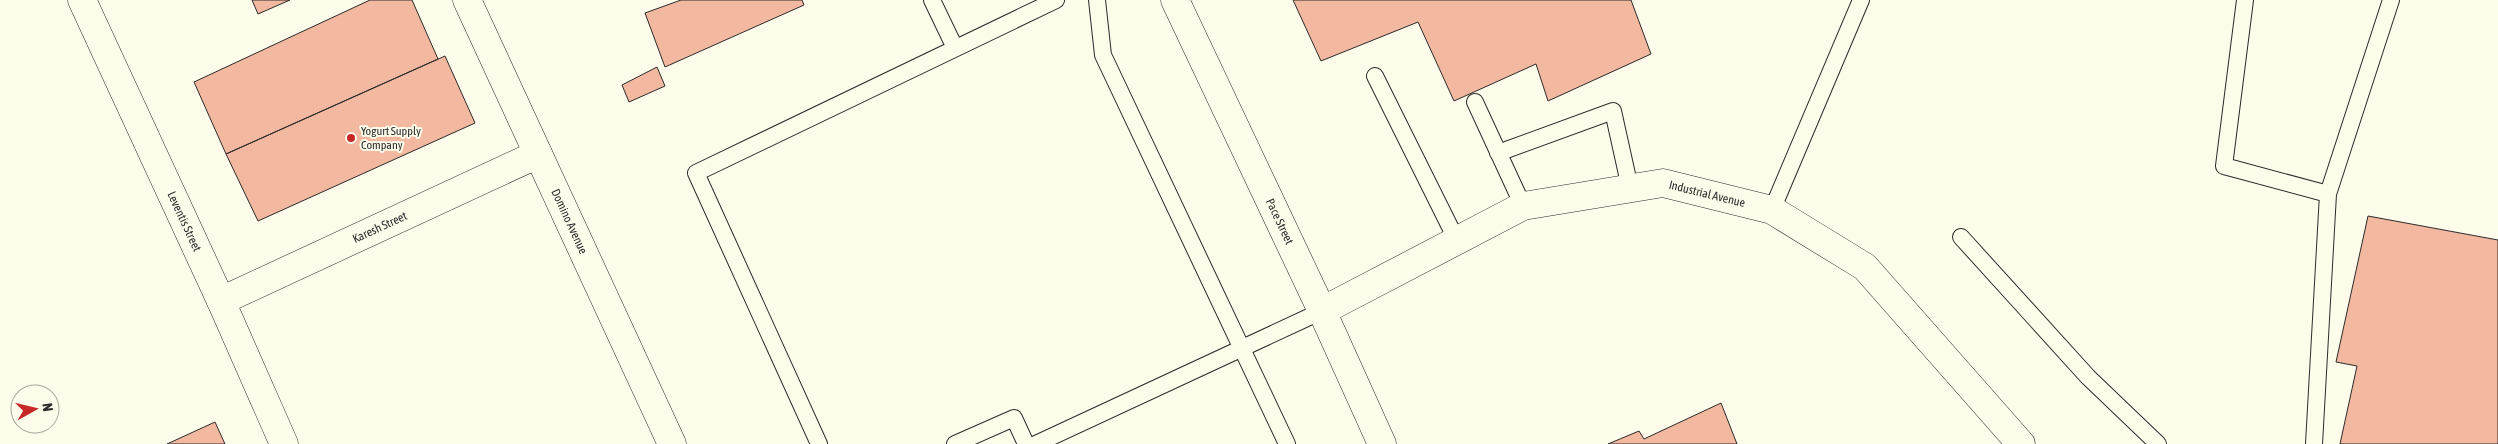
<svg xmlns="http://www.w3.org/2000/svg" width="2498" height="444" font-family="'Asap Condensed',sans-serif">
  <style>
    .building { fill: #f2b8a0; stroke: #2b2b2b }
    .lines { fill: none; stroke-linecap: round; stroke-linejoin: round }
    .service-casing { stroke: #2b2b2b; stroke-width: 18 }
    .minor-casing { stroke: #2b2b2b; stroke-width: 29 }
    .service { stroke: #fdfbea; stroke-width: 16 }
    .minor { stroke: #fdfbea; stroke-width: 28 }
    .poi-dot { fill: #c62828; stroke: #fdfbea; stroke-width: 2 }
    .labels { text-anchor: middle; stroke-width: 4; stroke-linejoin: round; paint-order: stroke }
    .poi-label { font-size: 12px; fill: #2b2b2b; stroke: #fdfbea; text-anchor: start }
    .street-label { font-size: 12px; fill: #2b2b2b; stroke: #fdfbea }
  </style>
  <rect width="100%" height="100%" fill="#fdfbea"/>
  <!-- building -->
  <path class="building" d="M252,0H290L258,14Z
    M370,0H412L438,59L226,154L194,82Z
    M681,0H802L804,5L665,67L645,13Z
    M1293,0H1631L1651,54L1548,101L1536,64L1454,101L1418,22L1321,61Z
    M445,56L475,123L258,221L226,154Z
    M657,67L665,86L629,102L622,85Z
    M2368,216L2498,240V444H2340L2357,366L2336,362Z
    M1721,403L1737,444H1608L1639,431L1644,439Z
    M215,422L225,444H167Z"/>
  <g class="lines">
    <!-- service casing -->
    <g class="service-casing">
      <path id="service" d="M932,0L955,48
        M1097,0L1103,55L1287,444
        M2245,0L2224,166L2328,194
        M1375,76L1457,241
        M1475,102L1523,206
        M1498,153L1613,111L1630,188
        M1772,210L1861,0
        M1961,237L2088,377L2158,444
        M819,444L696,173L1056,0
        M955,444L1014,418L1026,444
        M1036,444L1322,311
        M2314,444L2328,194L2391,0"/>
    </g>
    <!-- minor casing -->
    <g class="minor-casing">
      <g id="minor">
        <path id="s1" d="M82,0L221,301L284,444"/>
        <path id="s2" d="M467,0L672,444"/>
        <path id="s3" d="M1175,0L1322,311L1382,444"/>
        <path id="s4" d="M221,301L538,154"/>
        <path id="s5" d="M1322,311L1523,206L1663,183L1772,210L1865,267L2021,444"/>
      </g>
    </g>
    <!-- service -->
    <use href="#service" class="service"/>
    <!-- minor -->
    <use href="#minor" class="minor"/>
  </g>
  <!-- markers -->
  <circle class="poi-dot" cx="351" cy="138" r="5"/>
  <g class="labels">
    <!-- poi labels -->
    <g class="poi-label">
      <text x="361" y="135">Yogurt Supply<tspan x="361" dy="14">Company</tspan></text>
    </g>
    <!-- street labels -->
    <g class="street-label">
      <text dy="4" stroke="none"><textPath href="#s5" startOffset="414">Industrial Avenue</textPath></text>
      <text dy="4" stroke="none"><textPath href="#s1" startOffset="244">Leventis Street</textPath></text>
      <text dy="4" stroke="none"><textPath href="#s3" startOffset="245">Pace Street</textPath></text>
      <text dy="4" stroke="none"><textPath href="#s2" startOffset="244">Domino Avenue</textPath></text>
      <text dy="4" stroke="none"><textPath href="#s4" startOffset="175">Karesh Street</textPath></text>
    </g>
  </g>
  <!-- north arrow -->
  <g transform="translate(35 409) rotate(82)"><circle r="24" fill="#fdfbea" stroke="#a9a89e"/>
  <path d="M0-4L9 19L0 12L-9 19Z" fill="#c62828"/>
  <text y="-8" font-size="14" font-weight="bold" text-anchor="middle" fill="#2b2b2b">N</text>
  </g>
</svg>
